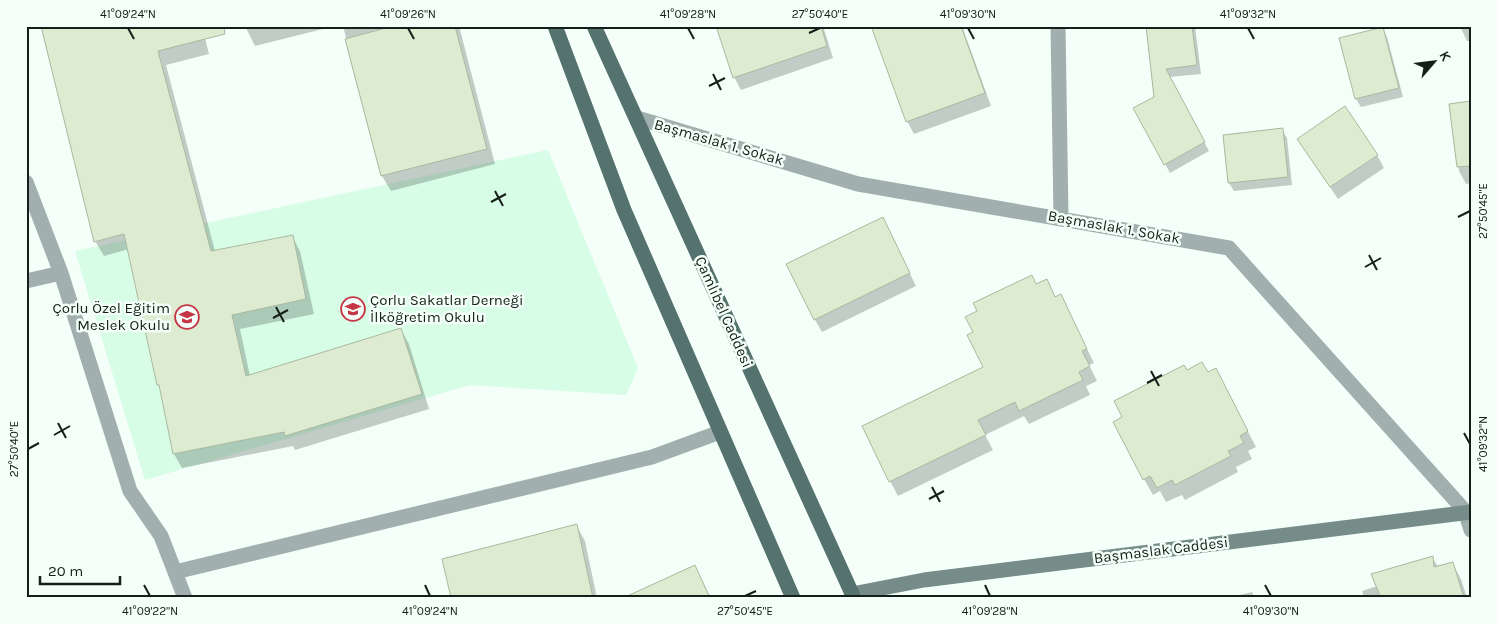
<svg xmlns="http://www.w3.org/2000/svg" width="1497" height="624" font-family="Karla,sans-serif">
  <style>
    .built { fill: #d7fde6 }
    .shadow { fill: #0003 }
    .building { fill: #ddecd1; stroke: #aab89f }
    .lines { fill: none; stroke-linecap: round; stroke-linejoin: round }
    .street { stroke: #a1b0ae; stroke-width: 15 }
    .secondary { stroke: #758c89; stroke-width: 15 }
    .primary { stroke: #56726e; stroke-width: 15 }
    .ticks { fill: none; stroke: #141f19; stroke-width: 2 }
    .labels { text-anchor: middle; stroke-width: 5; stroke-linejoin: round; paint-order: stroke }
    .street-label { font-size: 15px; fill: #141f19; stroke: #f3fff8 }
    .poi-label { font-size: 15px; fill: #141f19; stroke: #f3fff8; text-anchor: start }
    .neatline { fill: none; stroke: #141f19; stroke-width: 2 }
    .ticks-label { font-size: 12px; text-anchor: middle; fill: #141f19 }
  </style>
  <rect width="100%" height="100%" fill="#f3fff8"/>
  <!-- built -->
  <path class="built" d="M548,150L638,368L626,395L470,385L145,480L75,251Z"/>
  <!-- shadow -->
  <path class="shadow" d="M42,26H202L209,54L166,65L215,251L292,236L300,251L314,314L240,329L250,376L401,330L409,344L429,409L295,450L293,446L182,468L174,454L162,390L158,385L129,249L104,256L95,241Z
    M245,26H335L255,46Z
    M343,26H459L495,164L391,191L382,176Z
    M717,26H823L833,58L741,90L734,77Z
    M872,26H962L991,106L914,134L907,121Z
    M1147,26H1195L1201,74L1169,77L1209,151L1170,173L1135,109L1155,98Z
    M1460,26H1471V41H1467Z
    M1382,28L1387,37L1403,97L1361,107L1356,99L1341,39Z
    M1471,102V183L1466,184L1459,171L1450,105Z
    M1282,130L1287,138L1292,185L1234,191L1229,183Z
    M1306,152L1377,155L1384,168L1338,199Z
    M889,231L916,286L822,332L815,320Z
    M1046,281L1056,298L1061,296L1094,363L1089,365L1097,381L1086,386L1090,395L1029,424L1024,416L985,435L993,450L898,496L890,481L985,368L1037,286Z
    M1187,371L1208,374L1224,385L1256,447L1248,451L1252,459L1236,467L1238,472L1185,500L1182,495L1166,502L1160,491L1153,495L1144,479Z
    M576,525L585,541L597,598H453Z
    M1432,557L1438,567L1452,563L1461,579L1467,598H1364L1362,591L1377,586Z
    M694,566L711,598H626Z
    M1252,592L1255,598H1227Z"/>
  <!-- building -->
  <path class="building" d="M41,26H224L225,34L158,51L211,251L293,235L306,299L232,315L246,376L401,328L422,394L285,436L284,432L173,454L159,385H157L124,234L94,242Z
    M393,26H455L487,149L381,176L345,39Z
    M716,26H821L827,46L733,78Z
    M871,26H961L985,93L906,122Z
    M1146,26H1192L1197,65L1166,69L1205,142L1164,165L1133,108L1154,97Z
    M1383,27L1399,88L1355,99L1339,38Z
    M1471,101V166L1457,167L1449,104Z
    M1345,106L1378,155L1330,187L1297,139Z
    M1283,128L1288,177L1228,183L1223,135Z
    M883,217L910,273L814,320L786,264Z
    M1032,275L1036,284L1047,279L1055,297L1061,294L1087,349L1082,351L1090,366L1079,372L1083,380L1019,411L1015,402L978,420L986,435L889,482L862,426L983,367L967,335L973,332L965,317L977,311L973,303Z
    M1202,362L1208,372L1216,368L1248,431L1240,436L1244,443L1228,451L1231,456L1175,485L1172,480L1157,488L1150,476L1143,480L1113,422L1122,417L1114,401L1184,365L1187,370Z
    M577,524L593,598H451L442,559Z
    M1433,556L1434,567L1453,562L1464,598H1381L1371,574Z
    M695,565L710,598H623Z"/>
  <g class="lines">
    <!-- street -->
    <path class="street" d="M1058,26L1061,217
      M637,118L858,184L1229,248L1465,511L1471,530
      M26,182L61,273L130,491L161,536L185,598
      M26,281L61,273
      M175,572L652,457L720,432"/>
    <!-- secondary -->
    <path class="secondary" d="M852,594L924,580L1471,512"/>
    <!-- primary -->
    <path class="primary" d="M555,26L624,210L793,598
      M594,26L854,598"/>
  </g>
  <!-- ticks -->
  <path class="ticks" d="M128,28L134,39M408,28L414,39M688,28L694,39M968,28L974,39M1248,28L1254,39M809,33L820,28M713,74L721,90M709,86L725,78M495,191L503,206M491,202L506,194M1458,217L1470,211M1369,255L1377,270M1365,267L1381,258M276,307L284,322M273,318L288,310M1151,371L1159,386M1147,383L1162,375M58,423L66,438M1464,433L1470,444M54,435L70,426M28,449L39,443M932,487L940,502M929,499L944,491M144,585L150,596M425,585L430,596M985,585L990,596M1265,585L1271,596M745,596L756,591"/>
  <!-- icons -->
  <defs>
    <g id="school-ring" transform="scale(1.25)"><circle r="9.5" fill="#f3fff8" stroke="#c63646" stroke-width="1.5"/><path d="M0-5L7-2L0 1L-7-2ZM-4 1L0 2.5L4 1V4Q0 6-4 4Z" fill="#c63646"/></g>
  </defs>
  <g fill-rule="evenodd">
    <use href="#school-ring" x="353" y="309"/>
    <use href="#school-ring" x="187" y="317"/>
  </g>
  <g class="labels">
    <!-- street labels -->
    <g class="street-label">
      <text transform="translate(719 142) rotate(16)" y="5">Başmaslak 1. Sokak</text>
      <text transform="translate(1114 227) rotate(10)" y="5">Başmaslak 1. Sokak</text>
      <text transform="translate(724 312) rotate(66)" y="5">Çamlıbel Caddesi</text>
      <text transform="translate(1161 550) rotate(-7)" y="5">Başmaslak Caddesi</text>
    </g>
    <!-- poi labels -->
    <g class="poi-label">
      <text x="370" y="305">Çorlu Sakatlar Derneği<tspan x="370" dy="17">İlköğretim Okulu</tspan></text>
      <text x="170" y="313" text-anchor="end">Çorlu Özel Eğitim<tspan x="170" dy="17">Meslek Okulu</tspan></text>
    </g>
  </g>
  <!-- border -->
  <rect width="1497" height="624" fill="none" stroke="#f3fff8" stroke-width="55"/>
  <!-- north arrow -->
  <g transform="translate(1434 62) rotate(62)" stroke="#f3fff8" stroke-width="4" paint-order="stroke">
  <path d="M0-4L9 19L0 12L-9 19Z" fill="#141f19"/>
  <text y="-8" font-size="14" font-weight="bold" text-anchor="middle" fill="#141f19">K</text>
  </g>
  <!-- scale -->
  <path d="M40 576v8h80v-8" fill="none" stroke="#141f19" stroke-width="2.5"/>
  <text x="48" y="576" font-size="15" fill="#141f19" stroke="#f3fff8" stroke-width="4" paint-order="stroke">20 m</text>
  <rect x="28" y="28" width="1442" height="568" class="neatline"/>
  <g class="ticks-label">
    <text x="128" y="18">41°09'24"N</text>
    <text x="408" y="18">41°09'26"N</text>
    <text x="688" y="18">41°09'28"N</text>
    <text x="820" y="18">27°50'40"E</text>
    <text x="968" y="18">41°09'30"N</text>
    <text x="1248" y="18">41°09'32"N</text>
    <text transform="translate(1483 211) rotate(-90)" y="4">27°50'45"E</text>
    <text transform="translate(1483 444) rotate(-90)" y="4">41°09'32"N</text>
    <text transform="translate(14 449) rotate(-90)" y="4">27°50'40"E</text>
    <text x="150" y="615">41°09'22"N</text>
    <text x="430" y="615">41°09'24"N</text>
    <text x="745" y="615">27°50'45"E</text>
    <text x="990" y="615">41°09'28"N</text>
    <text x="1271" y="615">41°09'30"N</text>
  </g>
</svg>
